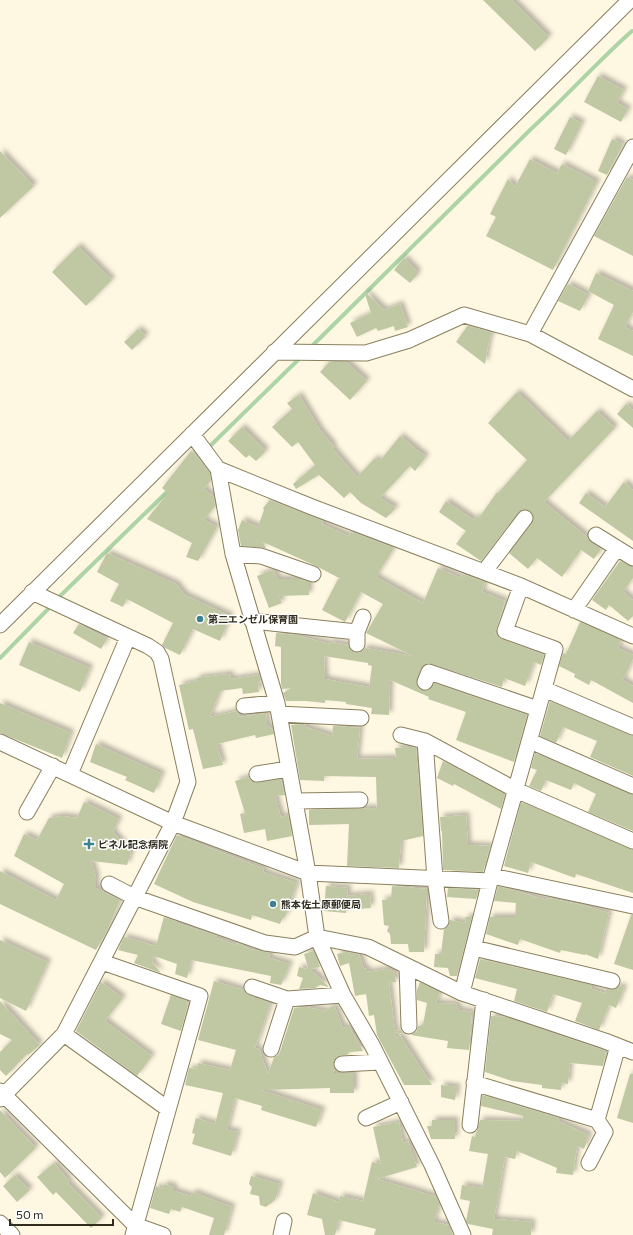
<svg xmlns="http://www.w3.org/2000/svg" width="633" height="1235" font-family="Commissioner,'Noto Sans JP',sans-serif">
  <style>
    .lines { fill: none; stroke-linecap: round; stroke-linejoin: round }
    .stream { stroke: #add4a6; stroke-width: 4 }
    .building { fill: #c0c8a3; fill-rule: evenodd; filter: url(#shadow) }
    .street-casing { stroke: #8a805e; stroke-width: 17 }
    .street { stroke: #fff; stroke-width: 15 }
    .poi-dot { fill: #3d828f; stroke: #fff; stroke-width: 1.5 }
    .labels { text-anchor: middle; stroke-width: 3; stroke-linejoin: round; paint-order: stroke }
    .poi-label { font-size: 10px; font-weight: bold; fill: #302c1e; stroke: #fff; text-anchor: start }
  </style>
  <defs>
    <filter id="shadow"><feDropShadow dx="3.5" dy="-3.5" stdDeviation="2" flood-color="#0004"/></filter>
  </defs>
  <rect width="100%" height="100%" fill="#fef7e1"/>
  <g class="lines">
    <!-- stream -->
    <path class="stream" d="M310,348L531,129C566,97 597,62 632,31
      M207,449L301,357
      M56,600L170,489
      M0,658L52,605"/>
  </g>
  <!-- building -->
  <path class="building" d="M483,0H512L549,37L535,51Z
    M598,76L624,90L617,103L628,109L621,122L584,102Z
    M570,117L582,123L566,155L554,149Z
    M612,139L623,144L607,175L598,171Z
    M0,151L34,186L0,218Z
    M530,159L557,173L562,164L597,182L553,270L486,236L496,217L490,214L508,179L515,187Z
    M627,177L633,180V256L594,236Z
    M78,246L112,280L86,306L52,272Z
    M404,258L417,271V275L410,283L394,270Z
    M596,273L633,291V312L625,327L633,331V356L598,339L614,305L588,291Z
    M568,284L589,295L580,311L558,301Z
    M364,291L384,310L400,304L408,327L395,331L394,326L378,331L376,328L357,337L350,323L371,313Z
    M468,325L492,333L489,340L485,364L456,342Z
    M138,329L146,336L132,350L124,342Z
    M329,362H346L367,381L350,400L320,372Z
    M517,392L568,441L597,411L615,428L544,502L587,537L591,542L601,549L594,559L581,550L562,577L537,558L528,569L509,553L532,523L533,515L530,511L522,510L518,513L481,561L456,544L466,531L439,512L446,501L474,520L477,516L479,518L497,492L498,493L527,460L488,423Z
    M299,395L320,430L334,447L332,448L357,477L375,458L379,462L400,436L426,457L415,471L410,466L380,498L396,508L386,518L361,503L350,492L344,498L319,475L296,489L293,484L315,465L298,442L292,447L272,427L292,409L287,403Z
    M626,404L633,410V428L617,414Z
    M242,427L266,451L256,461L249,455L246,458L228,441Z
    M191,451L196,455L210,473L211,480L204,489L214,497L215,506L204,520L217,527L198,561L186,557L192,543L147,519L168,493L162,488Z
    M624,482L633,490V541L579,503L586,493L605,507Z
    M270,500L323,521L322,524L348,536L350,532L354,533L394,548L376,577L423,603L438,568L461,578L462,574L485,582L482,592L505,601L495,633L502,639L544,655L541,665L534,662L525,686L504,678L502,687L428,663L421,668L416,683L422,690L430,689L434,683L527,715L514,762L456,740L466,712L428,699L429,697L390,680L389,715L371,714L372,708L346,704V702L325,700V703L306,701H286L283,693L291,688L282,689L281,683V647L275,646L276,633L295,635L330,644L331,642L348,645L352,652L357,653L362,652L365,648L413,656L366,633L383,604L361,592L345,622L322,610L338,579H341L316,566L263,542L266,548L241,546L238,530L242,520L258,527L264,510L263,508ZM324,656L368,663V665L372,666L369,687L325,679Z
    M107,553L176,584L185,595L230,616L220,641L193,629L180,655L165,648L162,645L173,623L127,599L123,607L110,601L119,584L97,572Z
    M620,561L633,567V578L623,592L633,600V616L628,621L609,605L606,610L592,600Z
    M273,570L278,579H300L309,582V595L279,596L282,603L269,608L257,576Z
    M580,622L621,640L618,648L633,655V659L623,680L633,686V703L591,680L589,685L574,677L575,674L559,666L563,653L566,654Z
    M79,624L107,639L101,649L73,633Z
    M29,642L90,668L80,692L19,665Z
    M230,674L231,679L259,675L261,680L258,684L259,692L243,694L242,688L220,691L210,717L237,711L240,717L266,713L267,725L273,730L274,734L256,738L255,735L217,744L223,765L203,769L193,729L189,730L179,685L197,681L196,678Z
    M550,701L633,736V776L590,757L597,741L563,727L556,743L540,736Z
    M0,703L71,733L62,758L0,733Z
    M305,724L306,727L332,736L333,726L360,728L357,759L396,758L395,748L410,747L416,748L423,836L401,841L399,868L347,866L349,824L309,825V810L377,808L376,777L324,776V781L300,780L291,725Z
    M96,744L162,774L154,793L125,780L127,777L90,762Z
    M535,753L633,795V831L588,812L596,794L574,783L571,790L546,780L541,791L529,786L537,770L531,768Z
    M443,761L505,794L501,809L454,784L453,786L437,778Z
    M248,777L253,782L258,783L281,779L285,795L275,796L281,817L288,815L292,836L267,841L265,829L244,833L240,814L245,813L235,781Z
    M84,802L119,819L113,832L131,853L127,865L91,861L96,877V888L120,900L106,933L96,950L0,904V871L56,900L64,884L14,856L24,834L37,840L49,818L62,816L77,818Z
    M521,802L633,850V893L576,874L575,878L531,862L528,873L504,866Z
    M466,815L468,845L490,846L483,872L443,870L442,831H441L440,817Z
    M177,835L264,869L263,872L297,883L285,917H283L280,924L252,915L251,920L193,902L154,884Z
    M326,886L348,888L347,896L370,894L371,908L346,910V913L324,911Z
    M392,886L427,889L424,952H409L408,944H391L390,934L387,931L389,926L384,925L382,900L391,899Z
    M498,886L547,900L548,898L578,904L609,913L598,959L585,954V955L561,950L560,953L520,939L518,945L486,934L490,917H515L516,903L494,901Z
    M448,888L479,890L476,899L447,897Z
    M631,915H633V970L614,964Z
    M164,917L176,921L177,923L217,936V938L236,945L237,943L250,949L270,953L269,958L290,964L281,985L270,983L271,976L191,960L187,978L175,974L177,964L154,956L152,962L161,973L134,963L138,955L118,950L124,937L156,946Z
    M465,917H472L457,976H450L448,968L434,967L435,954H441L444,929L449,925L450,920L466,923Z
    M0,940L48,962L26,1011L0,998Z
    M314,951L320,967L310,969L329,987L320,985L315,988L299,989L303,978L297,976L299,967L306,969L308,967L304,954Z
    M346,952L359,954L364,969L367,968V972L388,969L394,972L396,982L389,983L395,1031L401,1030L404,1034L395,1032L397,1040L399,1034L432,1085H404L377,1035L374,1015L369,1016L366,994L355,996L349,963L340,966L337,954Z
    M480,959L592,985L591,989L605,993L606,989L614,990L619,986L624,988L616,1008L609,1005L599,1030L575,1021L582,1003L553,994L547,1012L514,1001L517,989L475,978Z
    M214,981L244,990L249,995L265,1001L270,1005L255,1048L259,1049L268,1074L274,1057L279,1055L294,1008L306,1007L325,1011L334,1005L343,1028L349,1027L363,1051L350,1052L347,1055L337,1056L333,1064L335,1069L332,1073H354V1093H330V1088L261,1090L322,1110L316,1127L261,1110L262,1106L235,1098L227,1130L238,1132L231,1156L192,1144L195,1134L192,1133L196,1118L215,1124L223,1093L185,1085L189,1068L197,1069L198,1063L230,1070L236,1050L198,1040Z
    M101,982L123,998L105,1021L152,1056L137,1076L76,1031Z
    M420,982L440,992L436,1003L456,1004L459,1010L472,1012L469,1050L447,1048L448,1041L411,1035L417,1031L418,1026L423,1025L427,1003L417,1000V990Z
    M171,995L185,1000L188,1004L181,1031L161,1024Z
    M0,1001L40,1045L28,1055L27,1054L6,1076L0,1070V1052L12,1040L0,1034Z
    M491,1016L506,1017L606,1051L603,1066L570,1063L568,1084L562,1083L561,1090L542,1088V1085L512,1081L485,1072Z
    M630,1074H633V1123L617,1118Z
    M441,1085L457,1087L455,1100L441,1097Z
    M482,1095L559,1118L558,1121L589,1135L584,1149L577,1146L573,1175L556,1173L557,1168L517,1151L515,1159L505,1157L494,1219L532,1222L531,1235H492L493,1229L468,1224L466,1221L470,1201L460,1199L462,1185L482,1188L488,1154L469,1151L472,1136L475,1137L480,1120L522,1121L523,1116L481,1106Z
    M0,1110L36,1148L5,1178L0,1172Z
    M432,1120H455V1139H431L427,1126H432Z
    M399,1122L403,1143L408,1141L417,1167L377,1179L437,1197L439,1204L434,1222L449,1225L453,1235H374L376,1229L339,1220L335,1235H325L322,1219L307,1215L313,1193L339,1202L340,1196L363,1201L372,1162L381,1164L373,1127Z
    M54,1163L69,1181L68,1183L102,1218L91,1228L56,1192L53,1195L37,1177Z
    M15,1175L30,1190L17,1202L3,1186Z
    M251,1176L280,1184L275,1200L266,1207L260,1205L259,1196L250,1194L252,1187L249,1184Z
    M164,1184L174,1187V1191L191,1196L193,1192L232,1207L224,1235H209L214,1218L182,1207L180,1212L171,1209L169,1214L150,1208L156,1186L162,1189Z"/>
  <g class="lines">
    <!-- street casing -->
    <g class="street-casing">
      <path id="street" d="M530,334L633,147
        M274,352L366,353L409,340L464,315L530,334L633,389
        M192,434L218,469L233,554L277,703L308,873L317,937L343,995L372,1045L432,1165L463,1235
        M218,469L312,507L521,586L633,636
        M596,535L633,558
        M233,554L261,556L313,574
        M484,572L525,518
        M574,610L617,548
        M252,621L357,632
        M0,625L630,0
        M357,644V632L363,617
        M425,682L429,672L538,709
        M544,689L633,727
        M244,706L277,703
        M279,714L361,718
        M401,735L425,741L516,790L633,841
        M425,741L435,879L441,921
        M530,741L633,786
        M0,742L173,823L308,873L490,881
        M70,774L128,637
        M257,774L288,769
        M295,801L360,800
        M27,812L53,766
        M492,876L633,906
        M109,884L134,897L265,943L295,947L317,937L368,947L462,993L605,1041L633,1052
        M474,948L612,981
        M102,962L200,996L133,1235
        M407,966L409,1026
        M252,987L287,999L343,995
        M462,993L490,881L555,649L505,631L521,586
        M64,1034L168,1109
        M271,1049L287,999
        M342,1064L380,1062
        M474,1083L597,1120L605,1132L589,1163
        M0,1091L135,1225L163,1235
        M0,1099L64,1034L173,823L188,782L161,659L157,652L148,646L32,592
        M366,1118L401,1102
        M597,1120L618,1046
        M470,1125L484,1000
        M0,1223L12,1235
        M281,1235L284,1221"/>
    </g>
    <!-- street -->
    <use href="#street" class="street"/>
  </g>
  <!-- markers -->
  <g class="poi-dot">
    <circle cx="200" cy="619" r="4"/>
    <path d="M87 838h4v4h4v4h-4v4h-4v-4h-4v-4h4z"/>
    <circle cx="273" cy="904" r="4"/>
  </g>
  <g class="labels">
    <!-- poi labels -->
    <g class="poi-label">
      <text x="208" y="623">第二エンゼル保育園</text>
      <text x="98" y="848">ピネル記念病院</text>
      <text x="281" y="908">熊本佐土原郵便局</text>
    </g>
  </g>
  <!-- scale -->
  <path d="M10 1219v6h103v-6" fill="none" stroke="#302c1e" stroke-width="2"/>
  <text x="16" y="1219" font-size="12" fill="#302c1e" stroke="#ffffff" stroke-width="3" paint-order="stroke">50 m</text>
</svg>
